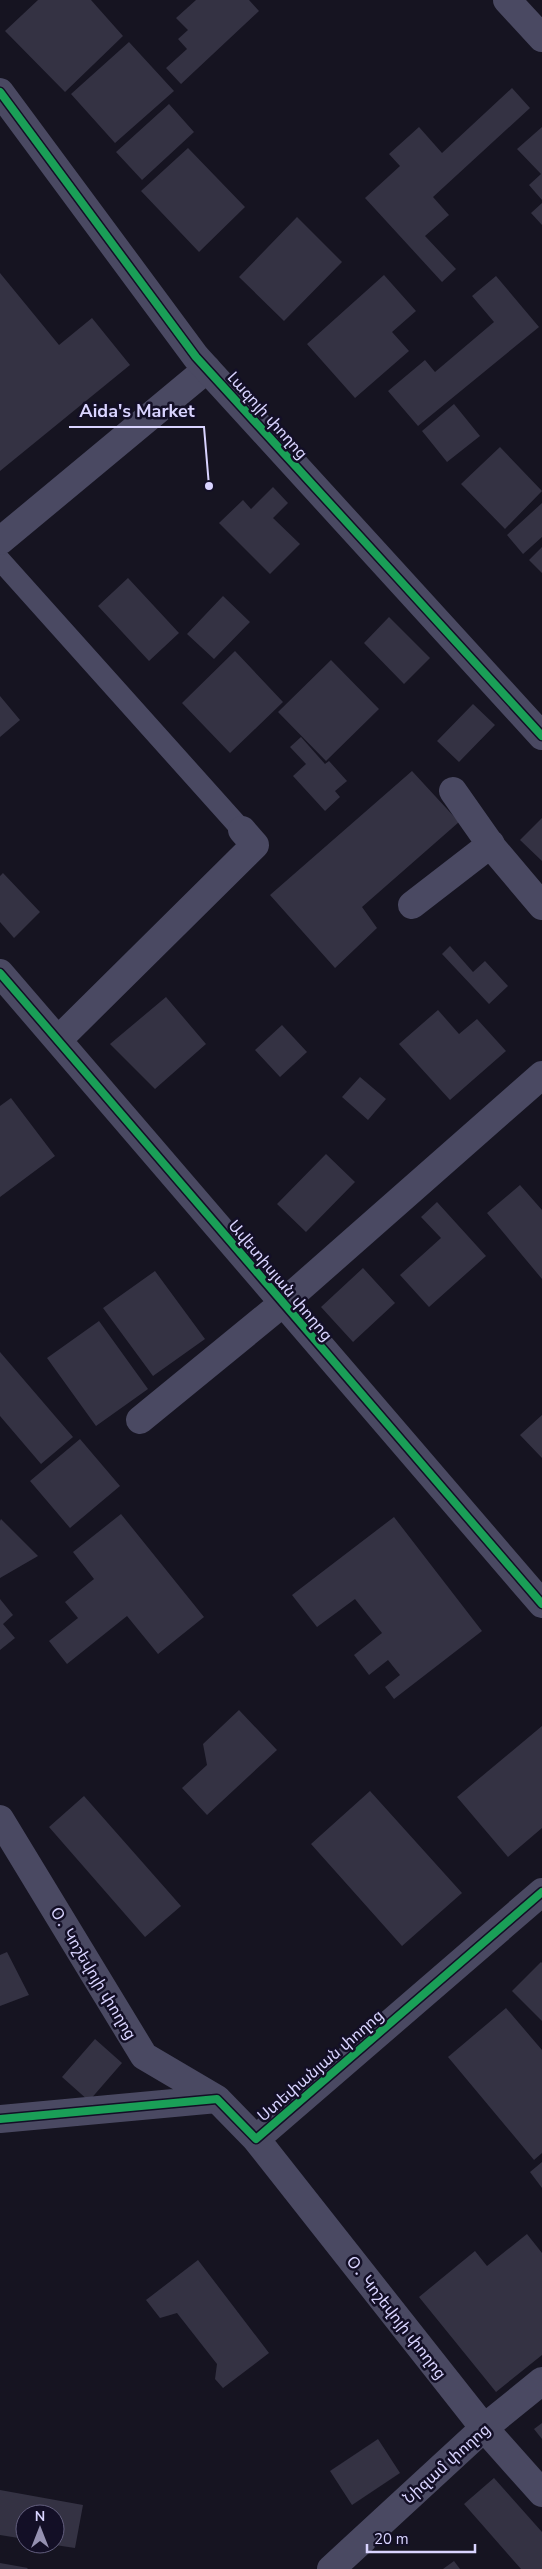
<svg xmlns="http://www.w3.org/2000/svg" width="542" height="2569" font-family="'Nunito Sans','Noto Sans Armenian',sans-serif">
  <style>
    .building { fill: #343243 }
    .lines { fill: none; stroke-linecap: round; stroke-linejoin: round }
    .service { stroke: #4a4962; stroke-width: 21 }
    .minor { stroke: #4a4962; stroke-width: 28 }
    .tertiary { stroke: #4a4962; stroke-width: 28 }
    .cycleway-casing { stroke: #130f26; stroke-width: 11 }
    .cycleway { stroke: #1a9f57; stroke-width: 8 }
    .labels { text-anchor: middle; stroke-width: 5; stroke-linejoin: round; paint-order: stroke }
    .street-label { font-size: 16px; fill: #d9d4ff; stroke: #130f26 }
    .leader { fill: none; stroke: #d9d4ff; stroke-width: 2 }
    .callout-dot { fill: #d9d4ff; stroke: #130f26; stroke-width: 2 }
    .callout-label { font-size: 18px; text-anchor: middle; font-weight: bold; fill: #d9d4ff; stroke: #130f26; stroke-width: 5; stroke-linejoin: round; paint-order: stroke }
  </style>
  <rect width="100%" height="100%" fill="#161421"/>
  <!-- building -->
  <path class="building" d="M38,0H91L123,36L65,92L5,31Z
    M196,0H249L259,11L181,84L166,68L187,49L178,39L188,30L176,18Z
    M129,42L174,91L115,143L71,94Z
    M512,88L530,108L433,197L449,215L425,236L456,269L442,282L365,198L400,166L389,154L419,127L442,153Z
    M169,104L194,132L142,180L116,152Z
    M542,127V200L529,185L541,174L517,149Z
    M188,148L245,207L199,252L141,191Z
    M542,203V225L531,213Z
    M297,217L342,262L284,321L239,277Z
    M0,273L59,345L92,318L130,365L0,471Z
    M384,275L416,311L392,332L409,351L355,398L307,344Z
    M496,276L539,327L418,426L388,391L425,360L435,372L494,322L472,296Z
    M454,404L480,436L447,462L422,431Z
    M500,447L542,491L505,529L461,484Z
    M273,487L288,503L273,518L300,544L270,574L219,523L243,500L251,509Z
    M542,503V537L523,554L507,535Z
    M542,547V573L529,560Z
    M128,578L179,633L149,661L98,606Z
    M223,596L250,622L214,659L187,634Z
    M389,617L430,658L404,684L364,643Z
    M235,651L283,702L230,753L182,703Z
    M331,660L379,709L326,761L278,712Z
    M0,696L20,720L0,737Z
    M473,704L495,725L459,762L437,741Z
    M301,737L325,764L329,761L347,781L335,791L340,797L325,811L293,776L306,764L290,747Z
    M412,771L459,822L362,907L377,928L335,968L270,895Z
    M542,818V861L520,840Z
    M3,873L40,912L14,938L0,922V876Z
    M450,946L473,972L485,961L508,986L489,1004L442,954Z
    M166,997L206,1044L155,1089L110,1044Z
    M438,1010L459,1034L477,1019L506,1051L450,1100L399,1044Z
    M282,1025L307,1052L280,1077L255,1050Z
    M360,1077L386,1099L368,1120L342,1097Z
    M11,1098L55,1156L0,1197V1106Z
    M326,1154L355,1182L306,1232L277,1204Z
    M520,1185L542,1210V1279L487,1213Z
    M437,1202L486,1256L429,1307L400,1275L441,1238L421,1217Z
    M363,1268L395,1303L353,1342L321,1307Z
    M155,1271L205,1339L153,1376L103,1308Z
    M99,1321L148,1389L96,1426L47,1358Z
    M0,1352L73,1437L41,1464L0,1416Z
    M542,1415V1458L520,1435Z
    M80,1439L120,1486L70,1528L30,1481Z
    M121,1514L204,1617L158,1654L127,1616L67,1664L49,1641L78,1618L65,1602L94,1579L73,1552Z
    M394,1517L482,1631L394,1699L385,1687L400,1675L388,1660L369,1675L354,1655L382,1633L355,1599L317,1627L292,1595Z
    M1,1519L38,1556L0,1578V1521Z
    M0,1599L13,1615L3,1624L15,1638L0,1650Z
    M239,1710L277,1750L207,1815L182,1788L207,1765L203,1744Z
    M542,1726V1828L508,1857L457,1797Z
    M370,1791L462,1893L402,1946L311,1844Z
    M84,1796L181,1906L145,1937L49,1827Z
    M7,1952L29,1995L0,2006V1955Z
    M541,1962L542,1963V2021L512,1991Z
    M506,2008L542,2050V2153L534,2160L448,2057Z
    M95,2039L122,2063L89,2101L62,2077Z
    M542,2162V2188L530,2172Z
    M527,2234L542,2253V2355L496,2392L419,2297L475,2251L487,2266Z
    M198,2260L269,2353L223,2388L215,2379L217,2364L177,2313L160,2318L146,2300Z
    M542,2423V2439L534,2429Z
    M378,2439L400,2473L352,2505L330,2471Z
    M494,2478L542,2532V2569H521L464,2504Z
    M0,2490L83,2505L75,2548L55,2545V2514H25V2539L0,2535Z
    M454,2561L460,2569H443Z
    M0,2563L28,2568L27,2569H0Z"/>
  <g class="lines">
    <!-- service -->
    <path class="service" d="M0,560L242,830"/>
    <!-- minor -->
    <path class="minor" d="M507,0L542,38
      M0,541L207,369
      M453,791L493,848L542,906
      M412,905L491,844
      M0,973L542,1604
      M59,1039L255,845L242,830
      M140,1420L283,1303L542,1075
      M0,1819L144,2056L217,2099
      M0,2119L217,2099L256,2139L542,1892
      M256,2139L484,2428L542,2493
      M331,2569L484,2428L542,2381"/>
    <!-- tertiary -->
    <path class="tertiary" d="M0,92L196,357L542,736"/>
    <!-- cycleway casing -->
    <g class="cycleway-casing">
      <path id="cycleway" d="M0,92L196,357L542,736
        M0,973L542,1604
        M0,2119L217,2099L256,2139L542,1892"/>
    </g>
    <!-- cycleway -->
    <use href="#cycleway" class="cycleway"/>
  </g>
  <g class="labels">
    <!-- street labels -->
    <g class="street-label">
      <text transform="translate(268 415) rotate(48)" y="6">Լազոյի փողոց</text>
      <text transform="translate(281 1280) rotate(50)" y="6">Ավետիսյան փողոց</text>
      <text transform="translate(94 1973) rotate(59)" y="6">Օ․ Կոշեվոյի փողոց</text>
      <text transform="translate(320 2065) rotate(-41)" y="6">Ստեփանյան փողոց</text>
      <text transform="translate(397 2317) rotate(52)" y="6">Օ․ Կոշեվոյի փողոց</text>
      <text transform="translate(446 2463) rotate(-42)" y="6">Նիզամ փողոց</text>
    </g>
  </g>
  <!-- callouts -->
  <path class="leader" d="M209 486L204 427H69"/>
  <circle class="callout-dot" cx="209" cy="486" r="5"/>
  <g class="callout-label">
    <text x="137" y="417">Aida's Market</text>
  </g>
  <!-- north arrow -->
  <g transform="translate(40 2529)"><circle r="24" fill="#130f26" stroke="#625e7d"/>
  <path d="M0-4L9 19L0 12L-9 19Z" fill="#9591b1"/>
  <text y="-8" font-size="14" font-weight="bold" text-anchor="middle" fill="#d9d4ff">N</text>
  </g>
  <!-- scale -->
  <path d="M367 2544v8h108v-8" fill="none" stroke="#d9d4ff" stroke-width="2.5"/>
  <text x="374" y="2544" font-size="15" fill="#d9d4ff" stroke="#130f26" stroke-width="4" paint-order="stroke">20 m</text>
</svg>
